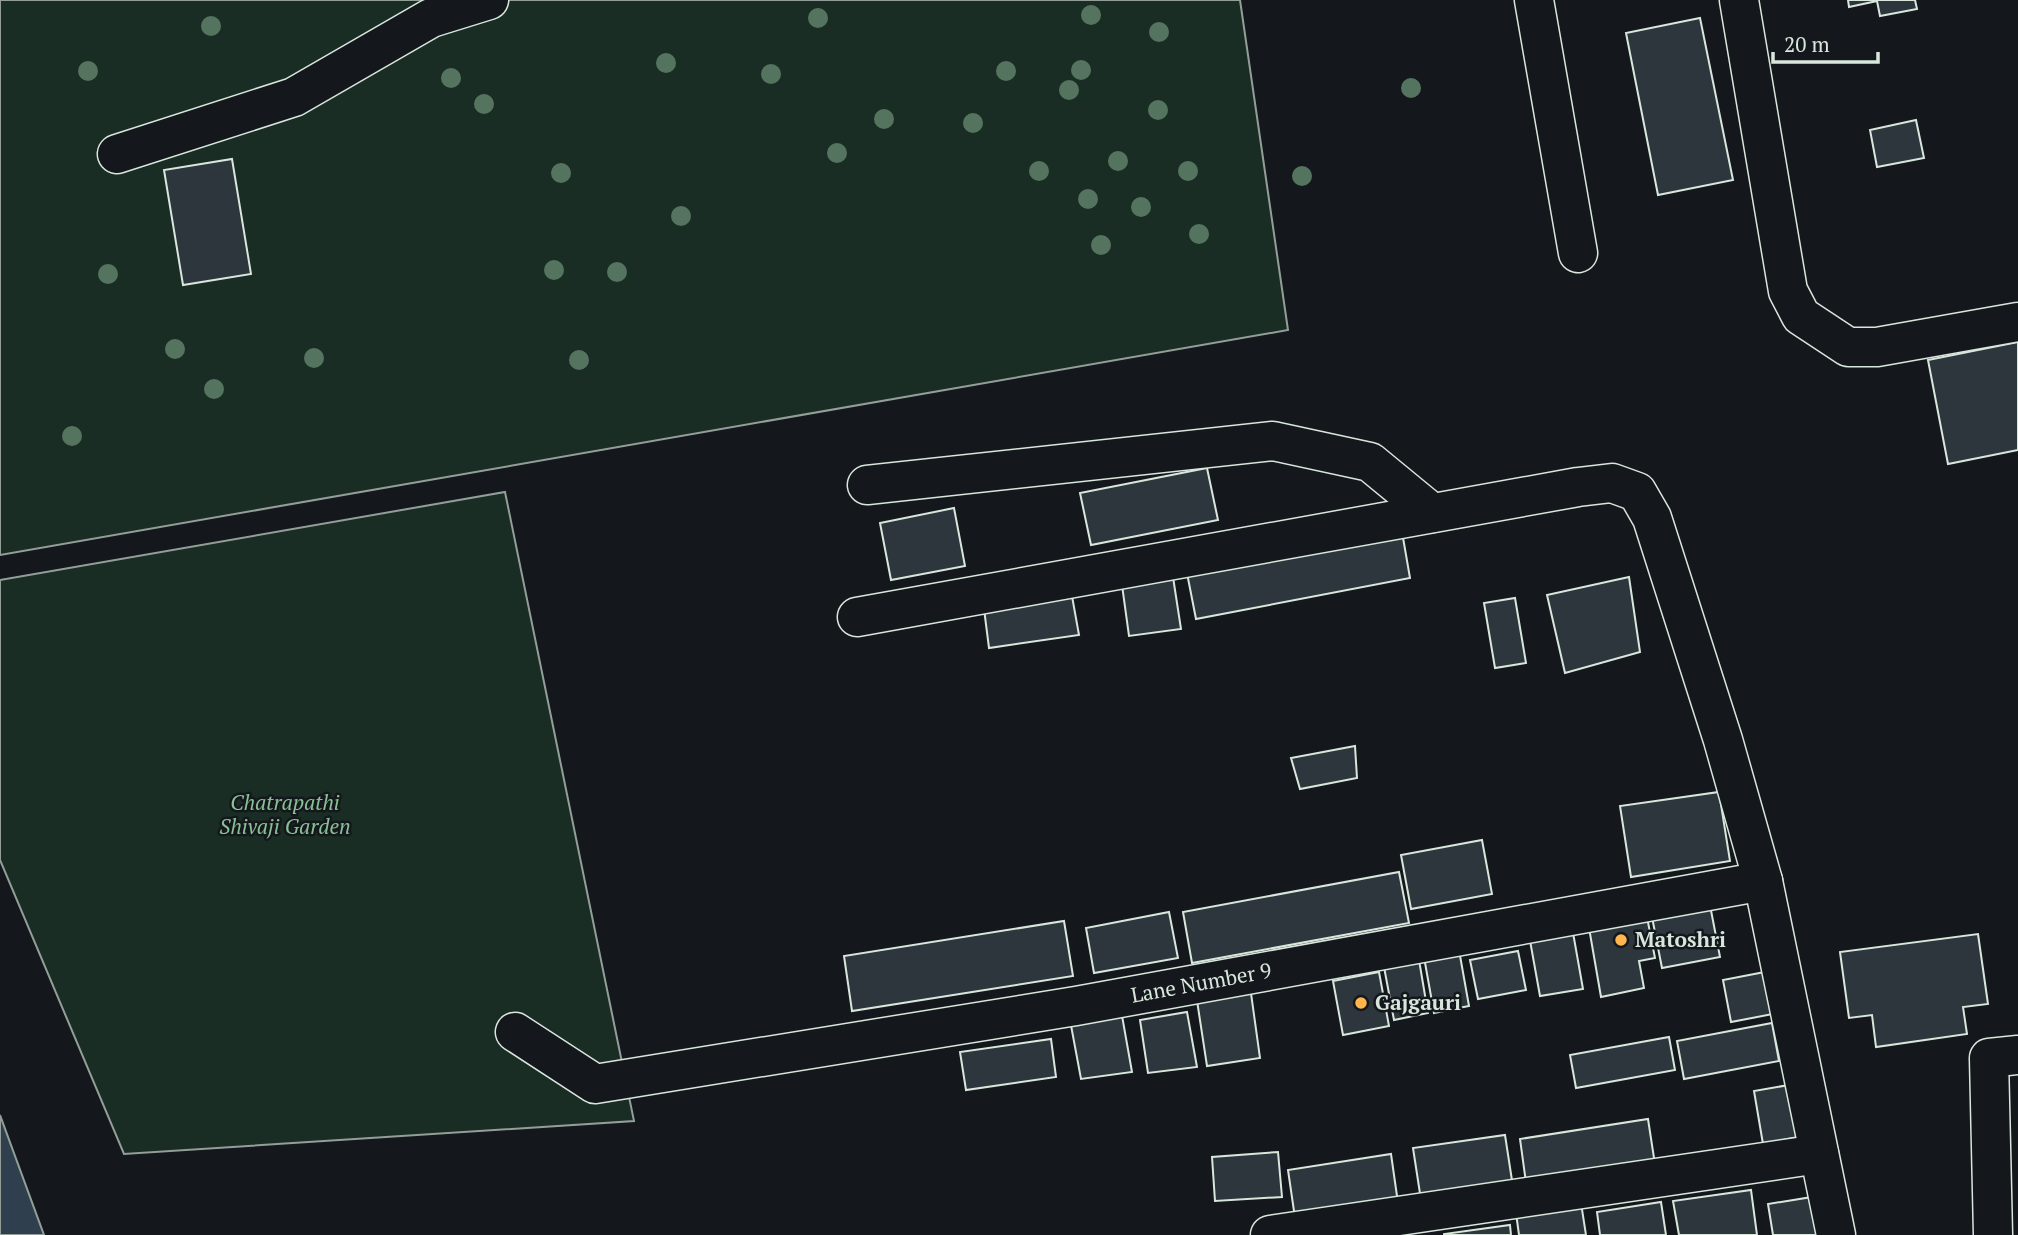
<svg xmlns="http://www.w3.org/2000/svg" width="2018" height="1235" font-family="'PT Serif',serif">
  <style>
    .green { fill: #1a2d24; stroke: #939e99; stroke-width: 2 }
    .water { fill: #2f3f4d; stroke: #939e99; stroke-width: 2 }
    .building { fill: #2c363c; stroke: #d8e6dc; stroke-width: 2 }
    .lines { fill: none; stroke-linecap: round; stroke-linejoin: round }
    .minor-casing { stroke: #d8e6dc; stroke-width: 41 }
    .minor { stroke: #14181c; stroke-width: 38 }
    .tree { fill: #55745f }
    .poi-dot { fill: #ffb74d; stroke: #14181c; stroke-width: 2.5 }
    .labels { text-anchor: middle; stroke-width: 5; stroke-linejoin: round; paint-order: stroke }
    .park-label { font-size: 21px; font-style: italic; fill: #8ac095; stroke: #14181c }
    .poi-label { font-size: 21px; font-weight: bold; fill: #d8e6dc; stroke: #14181c; text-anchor: start }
    .street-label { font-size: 21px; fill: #d8e6dc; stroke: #14181c }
  </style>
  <rect width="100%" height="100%" fill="#14181c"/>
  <!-- green -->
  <path class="green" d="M0,0H1240L1288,330L0,555Z
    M505,492L634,1121L124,1154L0,860V580Z"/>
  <!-- water -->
  <path class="water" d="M0,1115L44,1235H0Z"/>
  <!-- building -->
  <path class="building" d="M1848,0H1915L1917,9L1880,16L1877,1L1849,7Z
    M1700,18L1733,180L1658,195L1626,33Z
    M1916,120L1924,158L1877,167L1870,130Z
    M232,159L251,274L183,285L164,170Z
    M2018,342V450L1948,464L1928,360Z
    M1207,468L1218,520L1091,545L1080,493Z
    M954,508L965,566L891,580L880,523Z
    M1401,526L1410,578L1196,619L1186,568Z
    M1173,577L1181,629L1129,636L1122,585Z
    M1629,577L1640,652L1565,673L1547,595Z
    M1070,585L1079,635L989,648L983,601Z
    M1515,598L1526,663L1495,668L1484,603Z
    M1355,746L1357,778L1300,789L1291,758Z
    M1719,792L1730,861L1631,877L1620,806Z
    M1482,840L1492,894L1411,909L1401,855Z
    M1399,872L1409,923L1192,963L1183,912Z
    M1709,900L1720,957L1662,968L1651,912Z
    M1169,912L1178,958L1094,973L1086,928Z
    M1646,912L1655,958L1639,961L1644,988L1601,997L1588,922Z
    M1064,921L1073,976L852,1011L844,956Z
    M1572,927L1583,989L1540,996L1529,935Z
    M1978,934L1988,1004L1963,1007L1967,1034L1876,1047L1872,1015L1849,1018L1840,952Z
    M1459,950L1469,1006L1434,1013L1424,957Z
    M1518,951L1526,990L1478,999L1470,960Z
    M1419,960L1428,1013L1394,1020L1384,967Z
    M1770,971L1778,1013L1731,1022L1723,980Z
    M1379,972L1389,1026L1343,1035L1333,981Z
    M1250,986L1260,1058L1207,1066L1196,994Z
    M1121,1010L1132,1072L1081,1079L1070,1020Z
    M1187,1012L1197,1067L1148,1073L1140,1020Z
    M1772,1023L1779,1061L1684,1079L1677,1041Z
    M1669,1037L1675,1070L1576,1088L1570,1055Z
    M1051,1039L1056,1077L966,1090L960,1052Z
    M1789,1085L1798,1137L1763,1144L1754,1091Z
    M1648,1119L1656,1171L1527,1190L1520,1139Z
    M1505,1135L1513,1187L1421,1200L1413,1148Z
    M1278,1152L1282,1197L1215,1201L1212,1157Z
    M1391,1154L1398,1203L1295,1218L1288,1170Z
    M1751,1190L1757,1235H1679L1673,1201Z
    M1812,1197L1817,1235H1773L1768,1204Z
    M1661,1202L1666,1235H1600L1597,1212Z
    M1581,1203L1586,1235H1519L1516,1213Z
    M1510,1225L1511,1235H1444V1234Z"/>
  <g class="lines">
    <!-- minor casing -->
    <g class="minor-casing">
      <g id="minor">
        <path d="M1534,0L1578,253"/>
        <path d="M1739,0L1788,291L1801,316L1848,347H1877L2018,322"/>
        <path d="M117,154L294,97L431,18L489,0"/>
        <path d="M867,485L1273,441L1370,462L1432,513"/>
        <path d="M857,617L1578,487L1612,483L1637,492L1652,518L1723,740L1763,881L1836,1235"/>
        <path id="s1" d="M515,1032L595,1084L1076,1006L1763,881"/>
        <path d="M1270,1235L1819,1154"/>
        <path d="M1993,1235L1989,1058L2018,1055"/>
      </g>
    </g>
    <!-- minor -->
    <use href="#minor" class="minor"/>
  </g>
  <!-- trees -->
  <g class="tree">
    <circle cx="1091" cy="15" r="10"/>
    <circle cx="818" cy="18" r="10"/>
    <circle cx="211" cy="26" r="10"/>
    <circle cx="1159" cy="32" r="10"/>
    <circle cx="666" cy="63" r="10"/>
    <circle cx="1081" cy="70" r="10"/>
    <circle cx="88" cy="71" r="10"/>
    <circle cx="1006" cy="71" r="10"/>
    <circle cx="771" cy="74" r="10"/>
    <circle cx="451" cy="78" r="10"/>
    <circle cx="1411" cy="88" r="10"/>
    <circle cx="1069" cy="90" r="10"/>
    <circle cx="484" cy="104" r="10"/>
    <circle cx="1158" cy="110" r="10"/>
    <circle cx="884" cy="119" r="10"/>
    <circle cx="973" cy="123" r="10"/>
    <circle cx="837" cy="153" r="10"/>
    <circle cx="1118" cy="161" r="10"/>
    <circle cx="1039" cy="171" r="10"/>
    <circle cx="1188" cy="171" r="10"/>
    <circle cx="561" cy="173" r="10"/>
    <circle cx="1302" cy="176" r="10"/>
    <circle cx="1088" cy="199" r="10"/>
    <circle cx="1141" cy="207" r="10"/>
    <circle cx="681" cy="216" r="10"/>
    <circle cx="1199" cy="234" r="10"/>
    <circle cx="1101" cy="245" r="10"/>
    <circle cx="554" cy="270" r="10"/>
    <circle cx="617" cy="272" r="10"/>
    <circle cx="108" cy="274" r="10"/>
    <circle cx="175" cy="349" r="10"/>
    <circle cx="314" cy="358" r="10"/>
    <circle cx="579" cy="360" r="10"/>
    <circle cx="214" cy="389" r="10"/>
    <circle cx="72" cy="436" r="10"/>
  </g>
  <!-- markers -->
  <g class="poi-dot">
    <circle cx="1621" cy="940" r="7"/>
    <circle cx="1361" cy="1003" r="7"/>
  </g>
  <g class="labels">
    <!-- park labels -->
    <g class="park-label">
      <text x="285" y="810">Chatrapathi<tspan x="285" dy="24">Shivaji Garden</tspan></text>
    </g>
    <!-- poi labels -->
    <g class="poi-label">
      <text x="1635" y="947">Matoshri</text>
      <text x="1375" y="1010">Gajgauri</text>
    </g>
    <!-- street labels -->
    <g class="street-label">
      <text dy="7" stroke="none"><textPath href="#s1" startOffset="710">Lane Number 9</textPath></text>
    </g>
  </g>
  <!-- scale -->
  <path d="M1773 52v10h105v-10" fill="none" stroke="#d8e6dc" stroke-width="3.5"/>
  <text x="1784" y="52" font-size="21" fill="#d8e6dc" stroke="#14181c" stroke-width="5" paint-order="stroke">20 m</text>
</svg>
